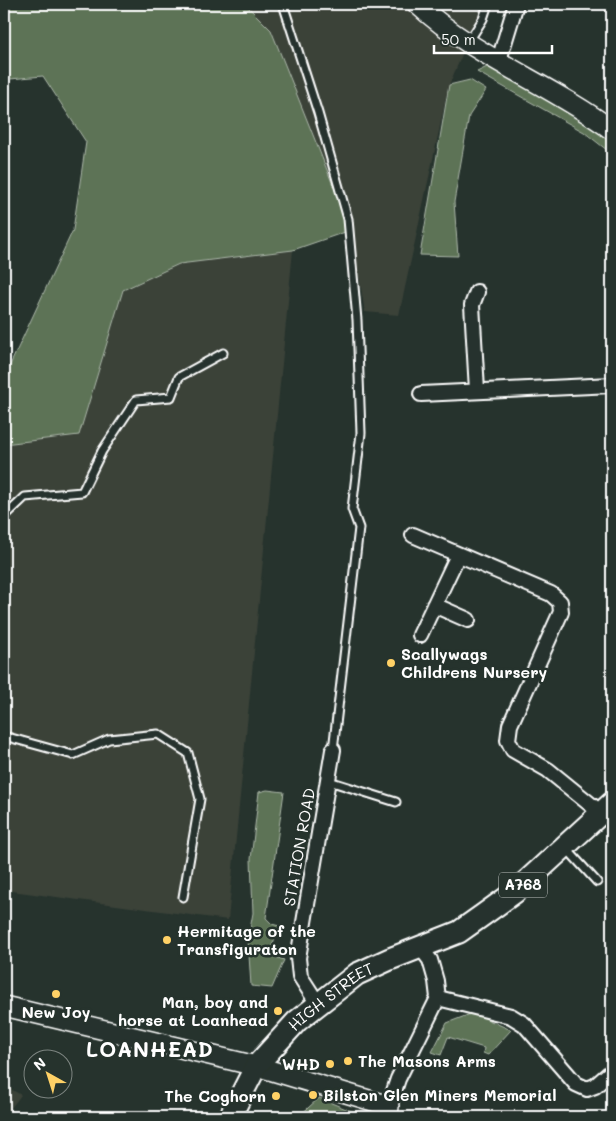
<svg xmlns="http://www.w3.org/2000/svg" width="616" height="1121" font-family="Mali,sans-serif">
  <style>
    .built { fill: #3b4239 }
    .green { fill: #5d7357; stroke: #aeb9ab }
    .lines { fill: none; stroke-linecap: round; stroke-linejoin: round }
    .lane-casing { stroke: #fff; stroke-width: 11 }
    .street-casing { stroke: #fff; stroke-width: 18 }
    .secondary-casing { stroke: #fff; stroke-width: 22 }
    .primary-casing { stroke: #fff; stroke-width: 25 }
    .lane { stroke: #26332d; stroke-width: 7 }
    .street { stroke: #26332d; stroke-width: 14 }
    .secondary { stroke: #26332d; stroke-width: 19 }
    .primary { stroke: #26332d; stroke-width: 21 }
    .poi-dot { fill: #ffd166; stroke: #26332d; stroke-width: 2 }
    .labels { text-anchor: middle; stroke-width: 5; stroke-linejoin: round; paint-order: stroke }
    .shield { fill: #26332d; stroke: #bec2c0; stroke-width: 1 }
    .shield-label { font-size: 15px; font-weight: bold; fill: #fff }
    .poi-label { font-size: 16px; font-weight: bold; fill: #fff; stroke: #26332d; text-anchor: start }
    .street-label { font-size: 16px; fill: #fff; stroke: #26332d }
    .district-label { font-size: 21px; font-weight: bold; letter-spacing: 1px; fill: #fff; stroke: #26332d }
  </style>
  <rect width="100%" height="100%" fill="#26332d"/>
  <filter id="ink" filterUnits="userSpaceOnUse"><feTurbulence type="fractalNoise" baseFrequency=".02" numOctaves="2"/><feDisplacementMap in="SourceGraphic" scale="10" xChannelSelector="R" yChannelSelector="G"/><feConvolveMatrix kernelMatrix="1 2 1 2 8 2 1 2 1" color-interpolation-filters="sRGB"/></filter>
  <g filter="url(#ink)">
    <!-- built -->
    <path class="built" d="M245,4H484L449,85L399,315L365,312L351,230L271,30Z
      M293,250L228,920L4,890V444L79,435L123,290L179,264Z
      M4,1085L21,1095L4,1117Z"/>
    <!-- green -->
    <path class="green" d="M4,4H245L271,30L351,230L293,250L179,264L123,290L79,435L4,444V378L73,230L86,142L43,76L10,79L4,74Z
      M489,66L580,115L612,138V154L584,132L477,72Z
      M470,80L486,90L469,116L454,202L458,256L420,255L449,85Z
      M267,790L284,792L266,918L272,924L279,926L269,955L284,960L272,988L251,986L248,940L253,913L251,859L259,792Z
      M473,1013L511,1030L488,1055L483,1053L484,1048L448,1037L441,1055L432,1052L447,1023Z
      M319,1098L366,1117H298Z"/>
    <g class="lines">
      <!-- lane casing -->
      <g class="lane-casing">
        <path id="lane" d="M283,4L318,113L348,219L357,320L361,433L352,509L359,528L333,750
          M469,41L483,19L488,4
          M4,517L25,497L82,492L102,451L136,400L171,397L179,377L223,353
          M4,736L73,755L109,739L158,734L188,753L200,799L183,897
          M329,781L396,802
          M566,848L597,882"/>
      </g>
      <!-- street casing -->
      <g class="street-casing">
        <path id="street" d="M499,60L516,4
          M477,390L472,305L477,292
          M421,394L612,385
          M413,535L551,594L560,602L561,612L510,725L508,740L513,750L548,770L601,813
          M434,605L468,620
          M420,635L458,555
          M438,998L511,1016L524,1024L576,1084L587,1089L595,1086L612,1071
          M318,1004L300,976L298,958L333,750
          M389,1106L398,1079L438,998L436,981L430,960L420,947"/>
      </g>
      <!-- secondary casing -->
      <g class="secondary-casing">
        <path id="secondary" d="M417,4C473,56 550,84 612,130
          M4,1006L256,1066L389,1106L388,1117"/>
      </g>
      <!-- primary casing -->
      <g class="primary-casing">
        <g id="primary">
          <path id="s1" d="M230,1117L256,1066L297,1021L357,974L390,959L459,932L483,915L515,892L612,803"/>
        </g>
      </g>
      <!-- lane -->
      <use href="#lane" class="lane"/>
      <!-- street -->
      <use href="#street" class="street"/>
      <!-- secondary -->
      <use href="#secondary" class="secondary"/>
      <!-- primary -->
      <use href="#primary" class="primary"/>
    </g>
  </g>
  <!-- markers -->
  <g class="poi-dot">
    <circle cx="391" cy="663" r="5"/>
    <circle cx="167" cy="940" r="5"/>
    <circle cx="56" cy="994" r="5"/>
    <circle cx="278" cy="1011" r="5"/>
    <circle cx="348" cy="1061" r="5"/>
    <circle cx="330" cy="1064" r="5"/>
    <circle cx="313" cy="1095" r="5"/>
    <circle cx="276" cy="1096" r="5"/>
  </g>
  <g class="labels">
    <!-- shield labels -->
    <rect class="shield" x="499" y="872.5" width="48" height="25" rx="4"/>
    <g class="shield-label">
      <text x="523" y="890">A768</text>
    </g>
    <!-- poi labels -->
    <g class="poi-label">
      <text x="401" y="660">Scallywags<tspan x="401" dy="18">Childrens Nursery</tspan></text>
      <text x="177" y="937">Hermitage of the<tspan x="177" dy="18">Transfiguraton</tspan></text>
      <text x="268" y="1008" text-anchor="end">Man, boy and<tspan x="268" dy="18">horse at Loanhead</tspan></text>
      <text x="56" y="1018" text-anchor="middle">New Joy</text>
      <text x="358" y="1067">The Masons Arms</text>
      <text x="320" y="1070" text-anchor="end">WHD</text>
      <text x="323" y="1101">Bilston Glen Miners Memorial</text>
      <text x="266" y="1102" text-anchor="end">The Coghorn</text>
    </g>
    <!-- street labels -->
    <g class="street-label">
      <text transform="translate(299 847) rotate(-80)" y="6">STATION ROAD</text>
      <text dy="6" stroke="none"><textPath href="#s1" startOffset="160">HIGH STREET</textPath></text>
    </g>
    <!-- district labels -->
    <g class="district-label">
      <text x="150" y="1057">LOANHEAD</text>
    </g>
  </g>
  <!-- margin -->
  <rect width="616" height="1121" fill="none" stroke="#26332d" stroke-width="20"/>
  <rect x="10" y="10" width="596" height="1101" fill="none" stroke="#fff" stroke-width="2" filter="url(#ink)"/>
  <!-- north arrow -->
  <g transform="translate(48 1074) rotate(321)"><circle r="24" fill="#26332d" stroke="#7d8581"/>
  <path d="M0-4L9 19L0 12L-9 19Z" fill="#ffd166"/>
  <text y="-8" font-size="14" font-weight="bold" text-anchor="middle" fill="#ffffff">N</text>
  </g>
  <!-- scale -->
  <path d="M434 45v8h118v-8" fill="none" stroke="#ffffff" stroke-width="2.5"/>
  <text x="441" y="45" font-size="15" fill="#ffffff" stroke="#26332d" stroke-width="4" paint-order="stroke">50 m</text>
</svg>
